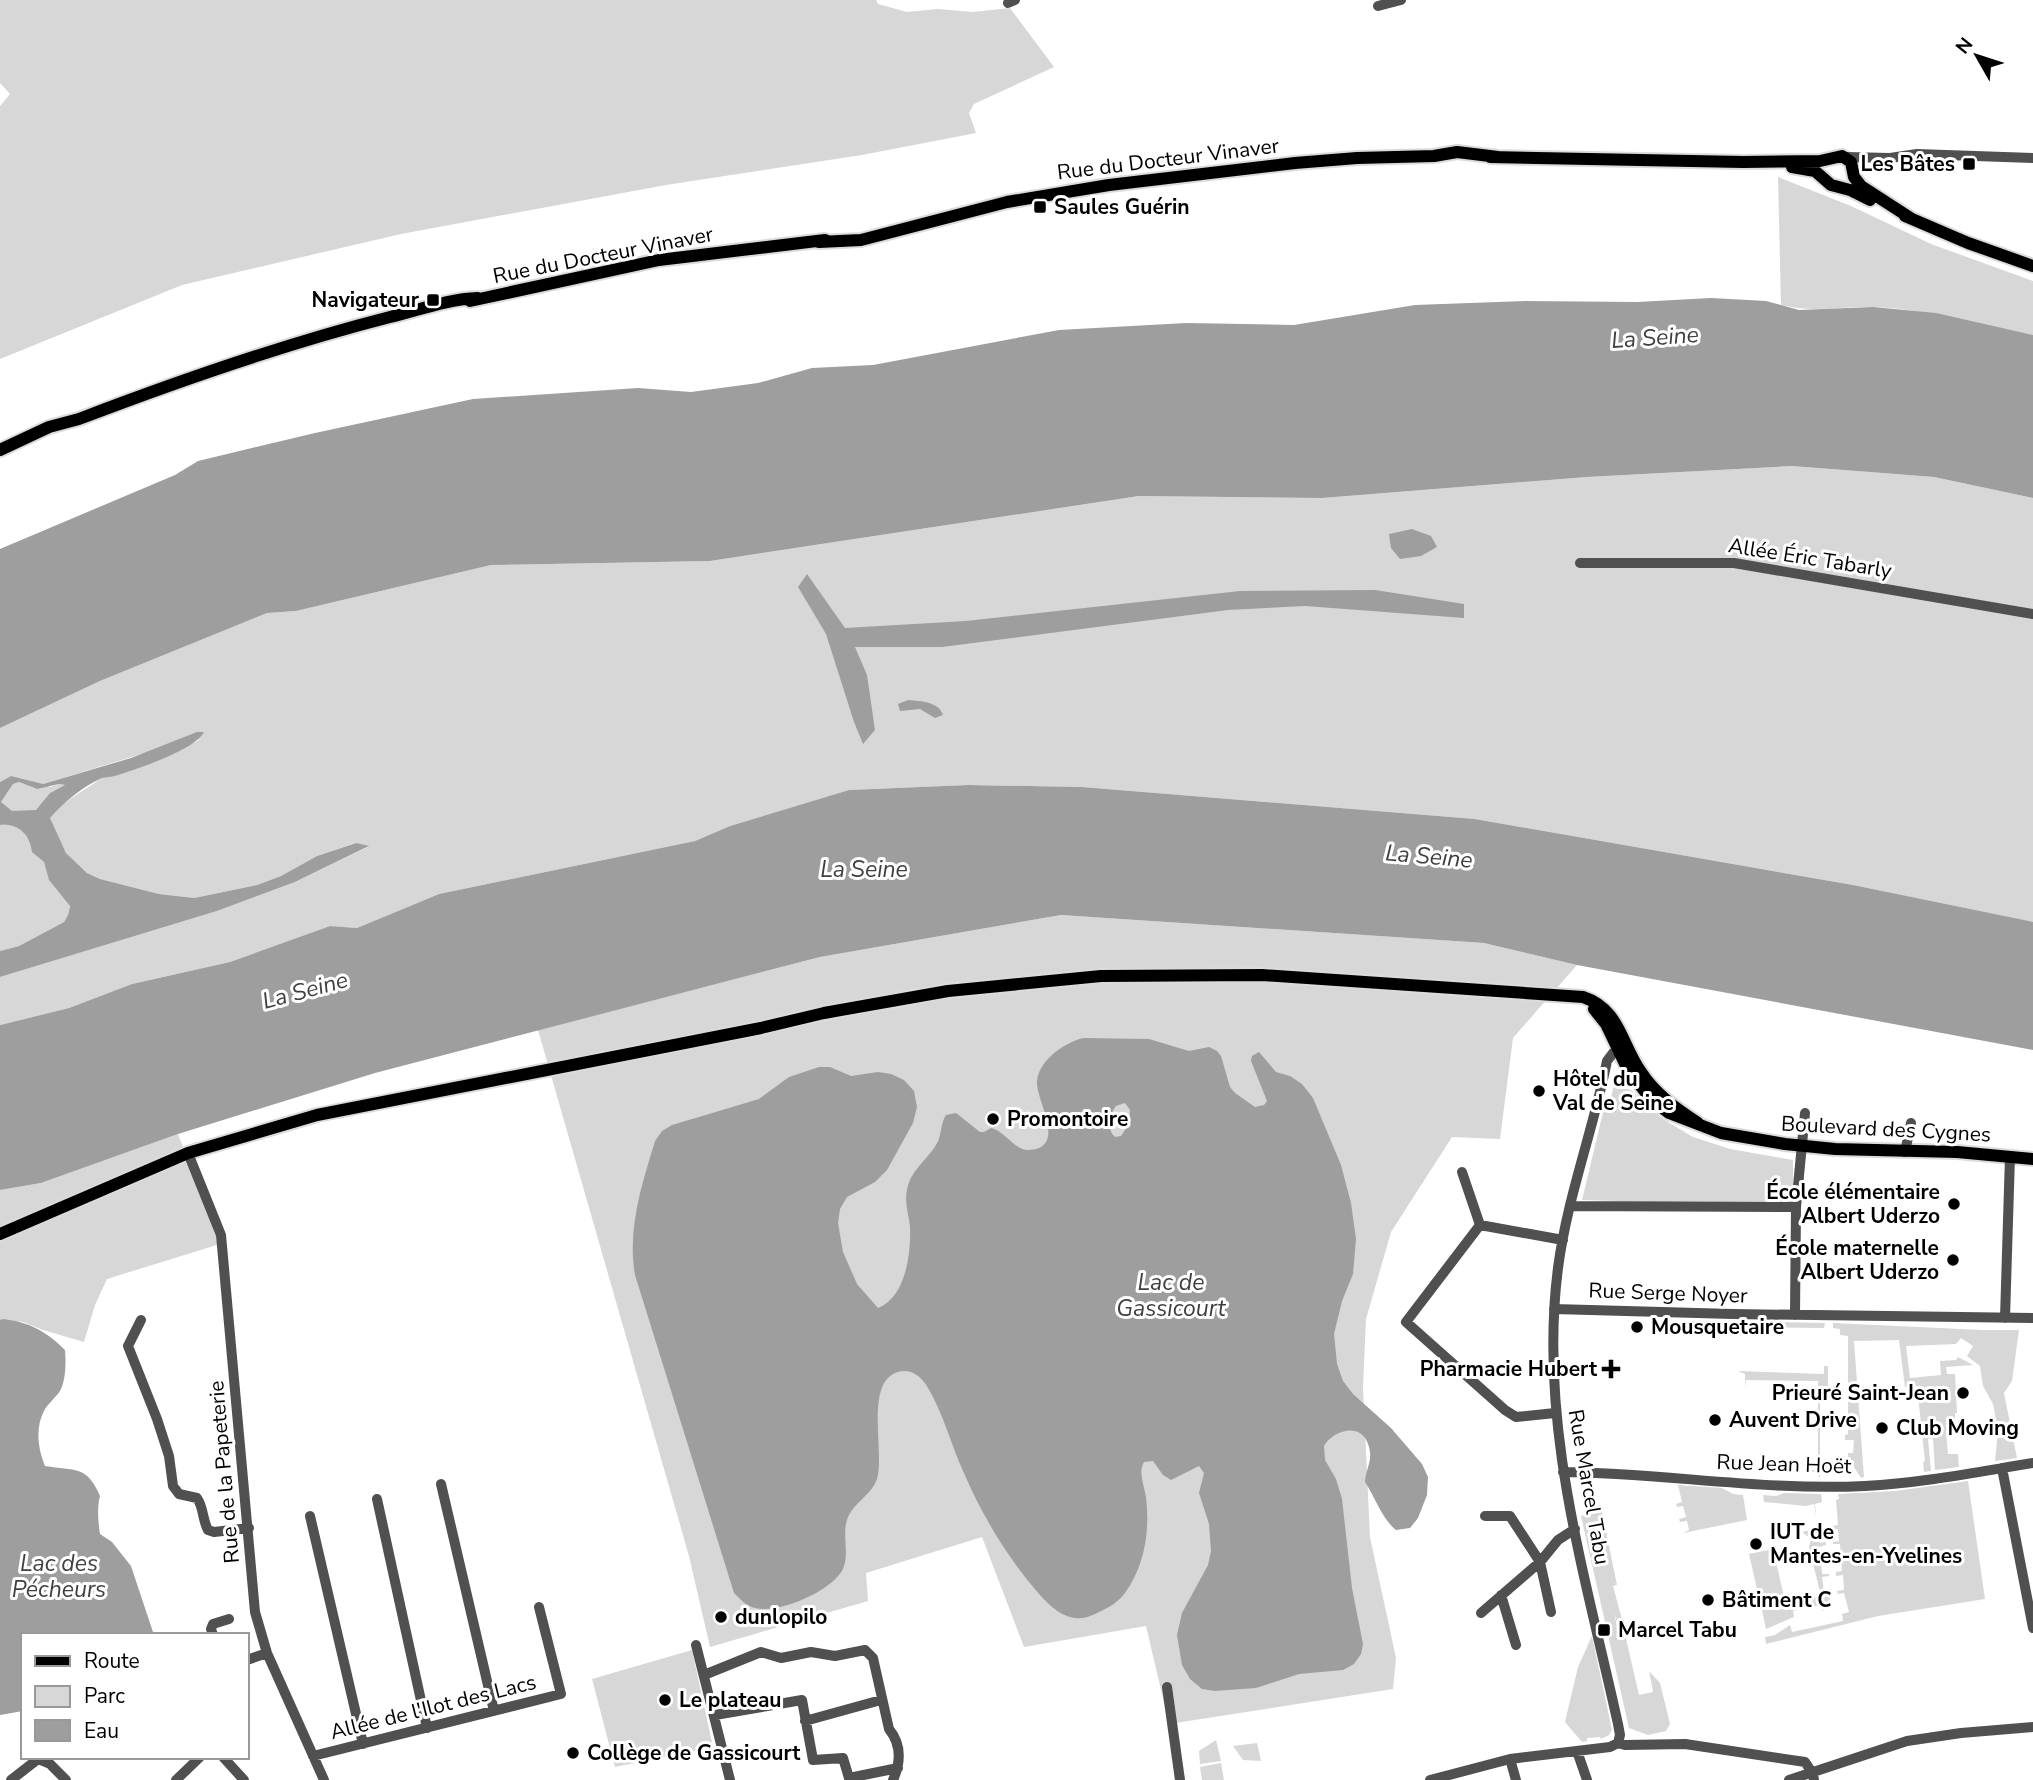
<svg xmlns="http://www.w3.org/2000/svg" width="2033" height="1780" font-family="'Nunito Sans',sans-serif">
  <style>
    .green { fill: #d7d7d7 }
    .water { fill: #9e9e9e; fill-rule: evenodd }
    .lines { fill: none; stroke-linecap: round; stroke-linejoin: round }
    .major-casing { stroke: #dbdbdb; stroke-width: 16 }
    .minor { stroke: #505050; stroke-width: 10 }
    .major { stroke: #000; stroke-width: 12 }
    .poi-dot { fill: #000; stroke: #fff; stroke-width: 2.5 }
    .labels { text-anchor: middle; stroke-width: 6; stroke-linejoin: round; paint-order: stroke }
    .street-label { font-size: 21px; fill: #000; stroke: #fff }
    .poi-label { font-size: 21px; font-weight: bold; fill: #000; stroke: #fff; text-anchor: start }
    .water-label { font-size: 23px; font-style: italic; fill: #3f3f3f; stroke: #fff }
  </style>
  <rect width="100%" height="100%" fill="#fff"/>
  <!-- green -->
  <path class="green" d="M0,0H876L878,4L907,12L938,9L973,12L1010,8L1054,67L974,104L969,113L976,133L862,155L666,185L401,234L182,285L0,359V106L10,94L0,83Z
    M1778,177L1851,206L1931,244L2033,281V335C1980,325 1927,309 1873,307C1842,306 1811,313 1781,305Z
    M1792,466L1934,477L2033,498V922L1853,885L1475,819L1082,787L968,785L849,790L730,826L695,841L439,894L357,928L330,926L230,962L132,984L69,1008L0,1025V977L217,911L295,882L368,847L355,843L317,856L281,876L257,885L194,898L159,894L100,879L87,873L66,853L49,818L61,805L102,778L145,766L201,739L158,749L43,784L50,787L59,784L66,785L50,793L24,831L31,843L33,852L44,862L50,881L70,905L68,915L64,922L19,946L0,951V825L8,824L1,802L13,784L19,782L36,789L41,784L11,776L0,782V728L100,681L267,613L296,611L491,565L710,561L1139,496L1322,498L1587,477Z
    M1061,915L1484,943L1577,965L1513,1038L1500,1139L1452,1137L1391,1232L1366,1319L1363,1388L1370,1537L1396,1658L1393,1689L1169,1724L1146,1626L1024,1647L982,1537L866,1573L868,1601L710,1647L689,1556L538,1030L820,957Z
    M1614,1085L1631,1090L1663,1119L1693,1137L1730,1149L1793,1160V1206L1582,1200L1606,1100L1610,1101Z
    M178,1134L220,1244L107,1279L95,1305L84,1342L43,1330L23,1322L0,1320V1190L41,1183Z
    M1739,1321L1820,1323H1825L1824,1328L1741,1327V1333L1738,1331Z
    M1833,1323L1982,1330H2019L2012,1381L2004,1393L2017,1458L1995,1461L1998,1430L1993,1404L1983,1386L1980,1366L1967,1356L1973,1346L1961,1338L1956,1344L1906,1346L1910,1378L1941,1375L1940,1361L1956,1360L1958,1357L1973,1365L1946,1367L1947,1374H1955L1957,1413H1955L1956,1431L1946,1432L1948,1454H1958L1959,1467L1935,1470L1933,1438L1928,1439L1931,1471L1924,1472L1923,1462L1925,1461L1917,1386L1905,1387L1899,1340L1854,1341L1864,1477L1861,1478L1848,1458V1453H1853L1854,1440H1845V1435L1848,1434V1336L1840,1335V1329L1833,1328Z
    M1824,1366H1828V1390L1835,1391V1398H1820V1478L1816,1472L1807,1471L1815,1470L1818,1465V1381L1746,1380L1745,1387V1374L1738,1371L1824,1374Z
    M1968,1481L1985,1599L1878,1616L1766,1644L1765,1637L1775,1635L1790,1625L1792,1632L1843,1621L1842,1614L1849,1612L1844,1593L1838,1594L1837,1591L1844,1590L1843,1575L1836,1576V1572L1842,1571L1841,1560H1835L1834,1557L1841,1556L1840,1544H1833V1542L1839,1541L1838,1529H1832V1526L1838,1525L1836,1500L1839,1499L1838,1494L1895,1491Z
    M1678,1485L1722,1488L1733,1494L1743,1495L1747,1520L1683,1533L1689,1530L1687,1521L1680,1522L1679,1519L1686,1517L1683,1506L1677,1507L1676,1504L1682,1502Z
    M1784,1493L1821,1494L1822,1502L1815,1504L1816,1516L1814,1504L1806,1506L1764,1502L1763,1495L1776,1496Z
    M1602,1512L1617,1585L1613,1586L1624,1627L1619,1628L1614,1613L1618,1631L1624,1630L1639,1695L1653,1692L1649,1671L1660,1683L1670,1724L1666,1731L1648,1735L1629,1728L1581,1516Z
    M1825,1527V1530L1818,1531L1820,1543L1826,1542V1545L1819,1547L1821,1559L1827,1558L1828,1561L1821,1562L1822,1574H1829V1576L1822,1577L1824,1592H1830V1603L1823,1611L1821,1605L1793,1611L1794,1617L1766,1629L1762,1610L1785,1605L1786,1609L1807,1605L1809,1599L1821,1596L1809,1547L1811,1539L1802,1532Z
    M1773,1549L1785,1601L1761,1606L1749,1554Z
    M1592,1636L1612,1730L1609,1735L1601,1739L1600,1737L1587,1738V1741L1582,1742L1565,1722L1578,1667Z
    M692,1650L713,1747L615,1767L592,1679Z
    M1216,1740L1221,1761L1200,1764L1199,1751Z
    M1257,1743L1261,1761L1243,1760L1233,1746Z
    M1221,1763L1224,1780H1202L1200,1767Z"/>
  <!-- water -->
  <path class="water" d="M1711,298L1766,301L1799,310L1873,307L1936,313L2033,335V498L1934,477L1792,466L1587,477L1322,498L1139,496L710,561L491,565L296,611L267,613L100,681L0,728V549L175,475L198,461L315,433L473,399L638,388L691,392L758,383L812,368L873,365L1059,330L1186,323L1294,325L1415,305L1525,301L1637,302Z
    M1412,529L1431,536L1437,547L1421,556L1400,559L1391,548L1389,534Z
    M807,574L845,628L966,621L1240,591L1375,590L1464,604V618L1305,606L1228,610L942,647H855L867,675L875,730L863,744L854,722L826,634L798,587Z
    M908,700C921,701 939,702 943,715L935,718L920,709L900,711L898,704Z
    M197,732H204C195,750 137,769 118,775C112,777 106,777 102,778C83,786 63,803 50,818L66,853L87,873L100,879L159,894L194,898L257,885L281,876L317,856L356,843L369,846L295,882L217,911L0,977V951L19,946L64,922L68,915L70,906L49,880L44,862L32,852C30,834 18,823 0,825V782L11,776L43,784L131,758ZM19,782L37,789L59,784L65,785L50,793L36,810L12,811L1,802L13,784Z
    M968,785L1082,787L1475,819L1853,885L2029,921L2033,922V1050L1577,965L1484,943L1061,915L820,957L375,1073L178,1134L41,1183L0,1190V1025L69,1008L132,984L230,962L330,926L357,928L439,894L695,841L730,826L849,790Z
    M1083,1038L1149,1039L1189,1051L1209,1047L1217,1051L1221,1056L1230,1087L1235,1093L1255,1107L1264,1105L1267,1101L1251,1061L1252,1056L1259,1052L1276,1072L1290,1076L1302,1084L1313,1098L1341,1165L1351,1203L1356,1239L1353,1274L1342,1301L1334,1334L1337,1364L1343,1381L1353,1394L1391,1428L1422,1464L1428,1477L1427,1495L1418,1518L1410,1528L1396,1530C1382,1519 1375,1497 1365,1482C1366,1467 1374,1460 1368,1444C1361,1422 1333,1430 1324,1446L1325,1460L1336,1479L1342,1499L1352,1588L1363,1644L1361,1654L1354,1664L1343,1670L1299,1674L1256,1688L1215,1691L1202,1689L1190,1679L1182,1665L1177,1635L1182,1613L1208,1565L1211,1551L1209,1524L1199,1493L1204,1473L1199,1466L1171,1480L1163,1475L1153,1461L1144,1462C1138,1472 1144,1485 1146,1497C1150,1531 1145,1565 1125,1593C1118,1603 1106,1609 1095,1614C1069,1627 1050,1607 1034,1588C1004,1552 981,1513 963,1471C951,1444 943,1413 928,1388C922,1377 911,1368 898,1372C864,1382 885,1452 877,1479C872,1494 855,1502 848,1517C841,1534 850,1552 843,1569C832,1591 779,1614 755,1608C746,1606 740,1599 734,1593L635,1275C627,1229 642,1184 655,1141L662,1131L672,1125L759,1099L789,1077L819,1067H830L851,1076L878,1072L891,1074L904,1080L914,1091L917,1107L913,1123L887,1170L875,1182L847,1197L840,1209L838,1223L843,1252L857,1284L878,1308C906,1297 911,1253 910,1227C909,1215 904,1202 907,1190C910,1171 927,1160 936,1145C942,1136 940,1124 946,1115L956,1113L980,1132H984L991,1128C1005,1131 1014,1150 1028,1150C1069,1149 1035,1099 1037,1081C1039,1060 1064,1043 1083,1038ZM1125,1103L1130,1110L1129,1124L1121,1136L1115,1137C1106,1129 1109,1115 1116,1106Z
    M3,1319C29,1322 46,1331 65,1350C66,1361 66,1378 61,1389C57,1397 48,1403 44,1411C35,1428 38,1449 45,1466C75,1471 87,1465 100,1496C97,1507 98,1522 100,1534L112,1542L131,1566L154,1635H23V1711L0,1715V1320Z"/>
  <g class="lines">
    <!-- major casing -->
    <g class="major-casing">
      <path id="major" d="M1490,157L1743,162L1820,161L1842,156L1851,162L1854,177L1861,186L1912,219
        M1792,167L1815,171L1831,185L1850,190L1870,200
        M1905,216L1968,243L2033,266
        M819,242L861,240L1007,202L1109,185L1295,163L1357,158L1434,156L1457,152L1498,157
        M470,301L659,260L825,240
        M0,450L49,427L79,419C181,380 284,344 390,317C419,310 448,299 478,298
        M1594,1009L1606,1024L1627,1068L1650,1098L1669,1113L1721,1133L1785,1144L1835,1149L1957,1152L2033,1159
        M0,1234L188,1153L317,1115L761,1028L824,1013L948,991L1101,976L1262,975L1583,997C1620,1009 1621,1044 1641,1072C1655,1094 1677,1109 1698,1123"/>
    </g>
    <!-- minor -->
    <path class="minor" d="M1008,3L1015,0
      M1378,6L1401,0
      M1846,157L1890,158L1917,154L2033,158
      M1580,563H1734L2033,614
      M1905,1152L1911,1123
      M188,1153L221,1235L255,1612L267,1653L324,1780
      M1462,1172L1480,1225
      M1570,1206L1796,1207
      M1554,1309L1733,1314L2033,1318
      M1795,1315L1796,1207L1805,1113
      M2005,1318L2010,1156
      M141,1320L128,1346L157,1419L169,1456L173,1486L179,1494L197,1498C204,1508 202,1519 208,1530L214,1532L249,1528
      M1555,1413L1516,1417L1505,1410L1406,1322L1480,1225L1563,1240
      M2002,1468L2033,1628
      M1563,1472C1663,1473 1764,1491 1865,1486C1921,1483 1977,1472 2033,1463
      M441,1484L494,1711
      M377,1499L427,1728
      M310,1516L363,1744
      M1485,1516H1510L1540,1562L1551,1612
      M1501,1595L1516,1645
      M1481,1613L1540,1562L1558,1540L1575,1529
      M213,1635L211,1629L213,1624L229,1619
      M696,1645L730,1780
      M247,1660L267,1653
      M704,1675L761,1652L781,1658L811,1652L835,1656L865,1650L873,1658L889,1729C902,1745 901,1762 893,1780
      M1167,1687L1180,1780
      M715,1715L802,1700L813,1760L843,1758L849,1778L898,1768
      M805,1721L881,1700
      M1618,1743L1620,1735L1618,1724C1585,1574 1538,1423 1558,1268C1567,1198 1593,1131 1607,1061L1613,1053L1623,1047
      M1577,1751L1587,1780
      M313,1756L561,1694L539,1607
      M223,1757L244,1780
      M1510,1759L1516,1780
      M11,1780L38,1759L50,1764L66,1780
      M176,1780L200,1757
      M1430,1780L1510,1759L1610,1747L1618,1743L1625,1745L1685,1744L1805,1762L1813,1774L1814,1780
      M1789,1780L1907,1741L1961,1733L2033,1727"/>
    <!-- major -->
    <use href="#major" class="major"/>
  </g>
  <!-- markers -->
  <g class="poi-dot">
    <rect x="1962" y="157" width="14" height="14" rx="3.5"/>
    <rect x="1033" y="200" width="14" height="14" rx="3.5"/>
    <rect x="426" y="293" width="14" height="14" rx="3.5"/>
    <circle cx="1539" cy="1091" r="7"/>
    <circle cx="993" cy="1119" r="7"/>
    <circle cx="1954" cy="1204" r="7"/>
    <circle cx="1953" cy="1260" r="7"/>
    <circle cx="1637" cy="1327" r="7"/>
    <path d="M1607.5 1358.5h7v7h7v7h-7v7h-7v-7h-7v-7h7z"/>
    <circle cx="1963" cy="1393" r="7"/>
    <circle cx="1715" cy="1420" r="7"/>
    <circle cx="1882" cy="1428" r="7"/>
    <circle cx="1756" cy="1544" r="7"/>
    <circle cx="1708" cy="1600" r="7"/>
    <circle cx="721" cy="1617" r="7"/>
    <rect x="1597" y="1623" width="14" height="14" rx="3.5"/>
    <circle cx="665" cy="1700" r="7"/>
    <circle cx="573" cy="1753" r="7"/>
  </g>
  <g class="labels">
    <!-- street labels -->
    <g class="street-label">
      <text transform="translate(1168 159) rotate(-7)" y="7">Rue du Docteur Vinaver</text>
      <text transform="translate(603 255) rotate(-11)" y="7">Rue du Docteur Vinaver</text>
      <text transform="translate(1810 558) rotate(9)" y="7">Allée Éric Tabarly</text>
      <text transform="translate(1886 1129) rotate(3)" y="7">Boulevard des Cygnes</text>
      <text transform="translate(1668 1293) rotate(2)" y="7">Rue Serge Noyer</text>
      <text transform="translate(1784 1464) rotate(2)" y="7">Rue Jean Hoët</text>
      <text transform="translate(224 1472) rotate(-95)" y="7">Rue de la Papeterie</text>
      <text transform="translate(1589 1487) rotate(80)" y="7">Rue Marcel Tabu</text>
      <text transform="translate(433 1707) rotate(-14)" y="7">Allée de l'Ilot des Lacs</text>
    </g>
    <!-- poi labels -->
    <g class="poi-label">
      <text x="1955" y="171" text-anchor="end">Les Bâtes</text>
      <text x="1054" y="214">Saules Guérin</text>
      <text x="419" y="307" text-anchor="end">Navigateur</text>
      <text x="1553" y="1086">Hôtel du<tspan x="1553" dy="24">Val de Seine</tspan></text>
      <text x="1007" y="1126">Promontoire</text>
      <text x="1940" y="1199" text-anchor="end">École élémentaire<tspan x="1940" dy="24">Albert Uderzo</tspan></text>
      <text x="1939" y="1255" text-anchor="end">École maternelle<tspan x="1939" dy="24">Albert Uderzo</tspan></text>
      <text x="1651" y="1334">Mousquetaire</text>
      <text x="1597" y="1376" text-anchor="end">Pharmacie Hubert</text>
      <text x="1949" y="1400" text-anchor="end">Prieuré Saint-Jean</text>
      <text x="1729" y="1427">Auvent Drive</text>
      <text x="1896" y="1435">Club Moving</text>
      <text x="1770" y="1539">IUT de<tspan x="1770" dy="24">Mantes-en-Yvelines</tspan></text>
      <text x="1722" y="1607">Bâtiment C</text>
      <text x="735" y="1624">dunlopilo</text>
      <text x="1618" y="1637">Marcel Tabu</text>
      <text x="679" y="1707">Le plateau</text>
      <text x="587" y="1760">Collège de Gassicourt</text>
    </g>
    <!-- water labels -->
    <g class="water-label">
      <text transform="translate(1655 337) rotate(-4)" y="8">La Seine</text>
      <text transform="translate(1429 856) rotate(5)" y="8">La Seine</text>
      <text x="864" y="877">La Seine</text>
      <text transform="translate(305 990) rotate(-15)" y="8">La Seine</text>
      <text x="1171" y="1290">Lac de<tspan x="1171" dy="26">Gassicourt</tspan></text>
      <text x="59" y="1571">Lac des<tspan x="59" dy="26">Pécheurs</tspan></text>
    </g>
  </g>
  <!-- legend -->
  <rect x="21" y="1633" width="228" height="126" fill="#ffffff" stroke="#999999" stroke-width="2"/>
  <rect x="35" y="1656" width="35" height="10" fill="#000000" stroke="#999999" stroke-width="2"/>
  <text x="84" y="1668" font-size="21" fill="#000000">Route</text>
  <rect x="35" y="1686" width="35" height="21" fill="#d7d7d7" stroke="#999999" stroke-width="2"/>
  <text x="84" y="1703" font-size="21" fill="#000000">Parc</text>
  <rect x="35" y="1720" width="35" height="21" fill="#9e9e9e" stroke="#999999" stroke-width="2"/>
  <text x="84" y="1738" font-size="21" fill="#000000">Eau</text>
  <!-- north arrow -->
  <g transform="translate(1977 56) rotate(309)" stroke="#ffffff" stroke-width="5" paint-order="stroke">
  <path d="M0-5L12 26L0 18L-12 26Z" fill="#000000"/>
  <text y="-10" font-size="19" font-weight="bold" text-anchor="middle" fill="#000000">N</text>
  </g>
</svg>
